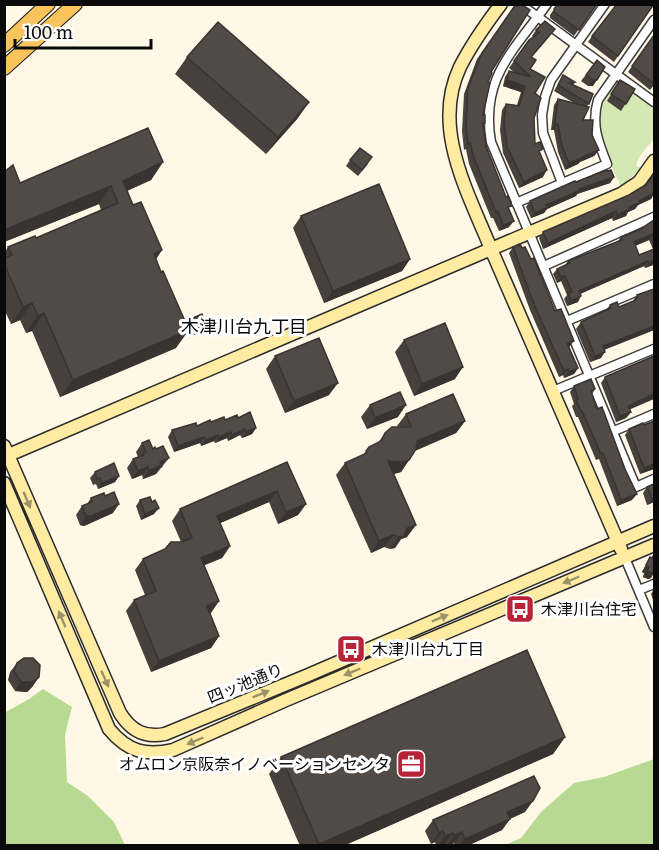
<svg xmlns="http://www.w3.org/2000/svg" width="659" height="850" font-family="Literata,'Noto Sans JP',serif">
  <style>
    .green { fill: #d3e8b2 }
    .forest { fill: #b8d991 }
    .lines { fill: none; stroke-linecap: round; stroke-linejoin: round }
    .street-casing { stroke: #3d3d3d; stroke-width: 11 }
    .secondary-casing { stroke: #2c2c2c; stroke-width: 15 }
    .primary-casing { stroke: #1b1b1b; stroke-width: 16 }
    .street { stroke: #fff; stroke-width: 8 }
    .secondary { stroke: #ffeca2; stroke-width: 12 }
    .primary { stroke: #fac45c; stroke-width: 14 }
    .wall { fill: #47403c; fill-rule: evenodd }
    .shaded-wall { fill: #393431 }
    .building { fill: #524a46; stroke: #393431; stroke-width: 1.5 }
    .oneway { fill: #9d9265 }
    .labels { text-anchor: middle; stroke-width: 6; stroke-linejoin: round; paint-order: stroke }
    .poi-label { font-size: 16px; fill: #0a0a0a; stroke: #fff; text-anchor: start }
    .street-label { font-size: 16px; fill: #0a0a0a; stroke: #fff }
    .neighbourhood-label { font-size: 18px; fill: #0a0a0a; stroke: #fff }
  </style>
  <rect width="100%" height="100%" fill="#fff8e7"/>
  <!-- green -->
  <path class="green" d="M620,81L654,106V139C647,147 639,154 636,166L641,168L623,185H620C602,144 588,124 614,82Z"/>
  <!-- forest -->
  <path class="forest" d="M43,689L72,707L65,735L67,782L88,796L114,822L125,845H5V711L6,712L29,699Z
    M654,759V845H505L521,838L541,812L574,783L604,777Z"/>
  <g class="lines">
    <!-- street casing -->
    <g class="street-casing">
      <path id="street" d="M520,4L654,102
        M547,4C513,52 480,78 491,142L636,487L654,479
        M562,183L543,133L542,115L545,97L551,80L605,4
        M516,203L607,164C598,142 591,124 598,100L654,20
        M544,266L654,217
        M567,321L654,284
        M553,391L654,349
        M614,431L654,414
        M625,558L654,627
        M639,590L654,584"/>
    </g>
    <!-- secondary casing -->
    <g class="secondary-casing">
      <path id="secondary" d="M4,446L120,713C131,731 145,738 165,734L306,676L654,526
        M4,457L491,249C468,192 431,128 460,67C471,45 486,24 501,4
        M4,483L109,729C128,752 146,756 173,750L286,700L654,545
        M621,549L491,249L621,194L639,182L654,161"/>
    </g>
    <!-- primary casing -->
    <g class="primary-casing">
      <path id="primary" d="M4,45L48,4
        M4,68L75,4"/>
    </g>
    <!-- street -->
    <use href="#street" class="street"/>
    <!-- secondary -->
    <use href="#secondary" class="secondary"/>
    <!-- primary -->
    <use href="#primary" class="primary"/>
  </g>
  <!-- wall -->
  <path class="wall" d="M516,4L491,72L488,82L483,115L486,146L509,209V227L499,231L493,218H491L469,164L466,149L464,150L462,131L464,94L477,59Z
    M558,4H597L574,36L550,18V15Z
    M654,4L614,62L588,42L592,36Z
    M536,30L550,35L532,57L530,69L535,93L534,118L535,144L540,153L543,177L519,188L503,153L500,130L502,110L506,104L517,105L521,92L503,86L505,77L509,71L515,73L509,68L529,40L533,37L532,36Z
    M654,35V85L650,90L628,72Z
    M187,57L309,102L297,119L266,154L175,74Z
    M597,60L593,86H588L581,81Z
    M563,75L575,82L573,85L589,104L587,106L583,120L592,135L599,150L594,156L580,162L578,164L565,170L558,152L554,130H551L554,105L558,99L574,103L554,91Z
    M620,80L635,89L621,111L607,101Z
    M350,160L368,164L358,176L346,166Z
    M163,162L151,180L127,191L133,205L162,250L156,259L176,348L60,397L32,331L26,333L20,320L11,324L4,309V253L8,247L36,238L101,210L99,204L4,242V172L20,183Z
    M654,174V194L651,199L638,205L635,209L628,212L626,216L613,221L612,218L543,249L539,238L543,232L629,195L647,184Z
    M614,177L610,183L577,194L576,196L547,209L544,213L531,218L526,207L530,201L576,182Z
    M301,216L410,259L402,271L324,303L293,228Z
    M654,220V262L653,265L645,268L644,266L580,294L578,302L567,306L564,299L567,295L561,281L557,283L553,274L557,269L565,265L568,261L618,241L621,237L639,230ZM649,240L653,249L639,255L635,246Z
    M513,247L570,346L569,347L578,368L574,374L564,378L563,375L559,377L530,310L509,253Z
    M637,295L654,330L604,350L601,358L590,362L576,329L581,322L606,310L610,305L619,307L633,301Z
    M193,318L202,332L194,335L189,324Z
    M404,340L455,379L414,396L395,352Z
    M275,356L329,395L285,413L266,369Z
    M605,377L631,412L626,418L616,422L601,383Z
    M574,386L595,389L592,394L632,500L617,506L599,459L596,460L578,417H576L572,406L574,404L570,392Z
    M370,405L398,417L367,429L361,417Z
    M406,414L465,421L456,433L415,451L401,472L394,474L407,537L401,539L395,548L390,549L384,547L371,553L336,475L345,463L363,455L369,447L378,443L385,433L398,427L397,426Z
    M238,418L256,428L252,434L242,438L240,435L228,441L227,438L215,443L214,441L201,446L200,443L174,452L168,437L172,430Z
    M629,429L654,469L640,474L625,435Z
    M142,443L163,467L160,468L156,474L143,479L142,475L132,479L127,468L133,459L138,457L136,452Z
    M287,462L306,504L298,515L278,524L269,502L220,523L230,546L222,558L204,565L219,601L210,613L219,636L211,648L151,672L126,611L134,600L145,595L135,570L143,559L181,542L172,521L180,509Z
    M95,472L119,476L115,482L98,489L96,484L93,485L90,478Z
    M647,487L654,502L647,505L643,493Z
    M91,498L113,513L84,526L80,525L76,515L82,506L87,504Z
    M140,500L154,514L141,520L136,506Z
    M654,555L651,578L648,579L643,577L644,573L642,572L650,557L652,558Z
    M654,589V603L651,594Z
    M17,663L33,686L27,692L15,691L8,680L10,672Z
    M565,737L553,754L343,846H300L269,774L281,757Z
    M525,812L510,819L502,830L467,846H455L454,843L449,846H445V844L441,846H436L435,842L431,844L425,831L433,820Z"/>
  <!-- shaded-wall -->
  <path class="shaded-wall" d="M507,80L525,86L521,92L503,86Z
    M593,80H597L593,86H588Z
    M309,102L297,119L266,154L278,137Z
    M555,124H558L554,130H551Z
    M599,150L594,156L580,162L578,164L565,170L569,163L582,157Z
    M163,162L151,180L115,196L123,181Z
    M547,170L543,177L519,188L524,182Z
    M614,177L610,183L577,194L576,196L547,209L544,213L531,218L535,213L546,205L579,189Z
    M111,186L99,204L4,242V230Z
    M654,193L651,199L638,205L635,209L628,212L626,216L613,221L617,215L639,201Z
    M616,211L612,218L543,249L548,243Z
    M514,221L509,227L499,231L503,225Z
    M653,234L649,240L630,248L634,242Z
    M162,250L150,268L154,254Z
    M410,259L402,271L324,303L333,291Z
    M654,260V262L653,265L645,268L649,263Z
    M648,261L644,266L575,296L579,291Z
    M565,276L561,281L557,283L561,277Z
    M581,296L578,302L567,306L571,301Z
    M32,303L20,320L11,324L23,307Z
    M44,313L32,331L26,333L38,316Z
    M206,326L202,332L194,335L198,329Z
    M654,326V330L598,352L603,346Z
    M189,330L176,348L60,397L73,380Z
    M574,341L570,346L563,349L567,343Z
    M605,352L601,358L590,362L595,356Z
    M463,367L455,379L414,396L422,384Z
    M578,368L574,374L564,378L569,372Z
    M568,369L563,375L559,377L564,371Z
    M338,383L329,395L285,413L294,401Z
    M654,394V399L624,412L628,406Z
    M406,405L398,417L367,429L375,418Z
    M631,412L626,418L616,422L620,416Z
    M465,421L456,433L409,453L417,441Z
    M256,428L252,434L242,438L246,432Z
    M245,429L240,435L228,441L232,435Z
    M231,432L227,438L215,443L219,437Z
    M218,435L214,441L201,446L206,440Z
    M204,437L200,443L174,452L178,446Z
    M169,458L156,474L143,479L149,471L160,462Z
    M409,460L401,472L393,474L388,461Z
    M654,464V469L640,474L644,468Z
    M148,467L142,475L132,479L138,471Z
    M119,476L115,482L98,489L102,483Z
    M277,491L269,502L209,528L217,516Z
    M637,494L632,500L617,506L621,500Z
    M654,498V502L647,505L652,499Z
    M119,504L113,513L84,526L80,525L86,516Z
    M306,504L298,515L278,524L286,512Z
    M159,508L154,514L141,520L145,514Z
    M416,525L407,537L401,539L395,548L390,549L399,537L407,528Z
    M393,535L384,547L371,553L379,541Z
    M230,546L222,558L193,570L201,558Z
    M646,565L649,567L644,573L642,572Z
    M647,571L654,573L651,578L648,579L643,577Z
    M219,601L211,613L199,618L207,606Z
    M219,636L211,648L151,672L159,661Z
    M39,677L33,686L27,692L15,691L21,682Z
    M565,737L553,754L343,846H318L319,844Z
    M533,801L525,812L499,823L507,812Z
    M510,819L502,830L467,846H460L465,839Z
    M443,831L435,842L431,844L439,833Z
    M462,832L454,843L447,846L454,835Z
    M453,833L445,844L438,846L445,836Z"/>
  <!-- building -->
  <path class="building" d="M516,4H521L530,10L491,72L492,73L488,82L490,83L483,115H485V123H483L486,146L506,197L508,196L512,206L508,207L514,221L503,225L498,211L496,212L474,158L470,143L468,144L466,125L468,88L482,53Z
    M558,4H597L579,30L554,12V9Z
    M617,4H654L618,56L592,36Z
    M545,21L555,29L531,57L536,60L530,69L545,77L535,93L541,98L534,118L535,144L540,142L543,149L539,151L547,170L524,182L507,147L504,123L506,104L519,106L525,86L507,80L509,71L531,77L514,61L529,40L539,33L536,30Z
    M218,22L309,102L278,137L187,57Z
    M654,35V84L632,66Z
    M597,60L605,67L597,80H593L586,75Z
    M563,75L575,82L569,83L593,94L589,104L558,85Z
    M620,80L635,89L626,104L611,94Z
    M558,99L589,107L583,120H593L592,135L599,150L582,157V158L569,163L562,146L558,124H555Z
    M148,128L163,162L123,181L133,205L141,202L162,250L154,254L161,272L163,271L189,330L73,380L44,313L38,316L32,303L23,307L4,263V259L12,255L8,247L35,236L36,238L118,203L111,186L4,230V172L13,165L20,183Z
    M360,148L372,157L362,170L350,160Z
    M607,170L608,171L611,170L614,177L579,189V191L546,205L548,207L535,213L530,201L575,181L576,182Z
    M654,174V193L639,201L640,203L629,207L630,209L617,215L616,211L548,243L543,232L629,195L647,184Z
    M379,184L410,259L333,291L301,216Z
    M654,220V238L653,234L634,242L639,255L654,249V260L649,263L648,261L579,291L581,296L571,301L568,293L572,292L565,276L561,277L557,269L570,263L568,261L622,240L621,237L639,230Z
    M520,244L522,248L525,247L531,259L534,258L555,311L561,309L574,341L567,343L578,368L569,372L568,369L564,371L534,304L513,247Z
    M654,289V326L603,346L605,352L595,356L581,322L611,308L610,305L617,302L619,307L636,300L635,299L638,297L637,295Z
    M202,314L206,326L198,329L193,318Z
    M445,323L463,367L422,384L404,340Z
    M319,338L338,383L294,401L275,356Z
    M654,356V394L628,406L631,412L620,416L605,377Z
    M591,379L595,389L591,391L597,409L602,407L625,469L637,494L621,500L603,453L601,454L582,411H581L576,400L578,399L574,386Z
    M400,392L406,405L375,418L370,405Z
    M453,394L465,421L417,441L416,449L409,460L402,462L388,461L416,525L407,528L404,536L399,537L393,535L379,541L345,463L367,453L366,451L369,447L381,441L385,433L392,427H411L406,414Z
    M250,412L256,428L246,432L245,429L232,435L231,432L219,437L218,435L206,440L204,437L178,446L172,430L196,423L197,426L210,420L211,422L224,417L225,420L237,415L238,418Z
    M654,421V464L644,468L629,429L643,423L644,425Z
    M149,440L153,449L155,447L156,449L163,446L169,458L160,462L162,465L149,471L148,467L138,471L133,459L144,455L143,453L146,452L142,443Z
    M287,462L306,504L286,512L277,491L217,516L230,546L201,558L219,601L207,606L219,636L159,661L134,600L156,591L143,559L165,549L171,542H182L192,538L180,509Z
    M114,463L119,476L102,483L100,478L97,479L95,472Z
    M654,484V498L652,499L647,487Z
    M114,492L119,504L91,516H86L82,506L92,502L91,498L104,493L105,496Z
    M150,497L152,502L155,500L159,508L145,514L140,500Z
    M654,555V573H652L647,571L649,567L646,565L650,557L652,558Z
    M527,650L565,737L319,844L281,757Z
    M24,658H33L40,665L39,677L33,682H21L14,671L17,663Z
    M534,776L540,788L533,801L507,812L510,819L465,839L462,832L454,835L453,833L445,836L443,831L439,833L433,820Z"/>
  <!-- one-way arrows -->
  <defs><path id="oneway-solid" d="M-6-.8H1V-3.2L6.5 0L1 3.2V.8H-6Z" transform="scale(1.5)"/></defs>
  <g class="oneway">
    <use href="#oneway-solid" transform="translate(27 500) rotate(67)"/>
    <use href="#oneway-solid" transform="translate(571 580) rotate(157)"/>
    <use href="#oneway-solid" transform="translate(440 618) rotate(-23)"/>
    <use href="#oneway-solid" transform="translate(62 619) rotate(-113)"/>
    <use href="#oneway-solid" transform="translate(352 672) rotate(157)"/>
    <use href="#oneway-solid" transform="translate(105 679) rotate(66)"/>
    <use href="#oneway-solid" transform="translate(261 694) rotate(-22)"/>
    <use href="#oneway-solid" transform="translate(195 741) rotate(157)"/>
  </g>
  <!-- icons -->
  <defs>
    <g id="bus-square" transform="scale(1.5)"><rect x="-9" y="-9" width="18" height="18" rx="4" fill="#b92338" stroke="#fff"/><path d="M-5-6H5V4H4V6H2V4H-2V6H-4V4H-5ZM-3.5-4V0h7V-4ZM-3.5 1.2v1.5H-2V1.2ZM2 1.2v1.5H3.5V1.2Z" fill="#fff"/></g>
    <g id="office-square" transform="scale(1.5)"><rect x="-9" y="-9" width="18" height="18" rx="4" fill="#b92338" stroke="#fff"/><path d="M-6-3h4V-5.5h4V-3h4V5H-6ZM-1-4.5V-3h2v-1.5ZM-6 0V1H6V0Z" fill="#fff"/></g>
  </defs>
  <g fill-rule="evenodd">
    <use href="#bus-square" x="520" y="609"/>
    <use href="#bus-square" x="351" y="649"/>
    <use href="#office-square" x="411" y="764"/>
  </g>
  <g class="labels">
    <!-- poi labels -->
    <g class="poi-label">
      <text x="541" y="615">木津川台住宅</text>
      <text x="372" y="655">木津川台九丁目</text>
      <text x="390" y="770" text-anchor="end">オムロン京阪奈イノベーションセンタ</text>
    </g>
    <!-- street labels -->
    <g class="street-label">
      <text transform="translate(245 683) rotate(-22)" y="6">四ッ池通り</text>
    </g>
    <!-- neighbourhood labels -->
    <g class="neighbourhood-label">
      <text x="244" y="333">木津川台九丁目</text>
    </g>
  </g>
  <!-- border -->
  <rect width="659" height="850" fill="none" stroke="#0a0a0a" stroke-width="12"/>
  <!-- scale -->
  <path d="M15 39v9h136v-9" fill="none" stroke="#0a0a0a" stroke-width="3"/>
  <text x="24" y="39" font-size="18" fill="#0a0a0a" stroke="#ffffff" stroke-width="4.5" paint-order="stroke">100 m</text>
</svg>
